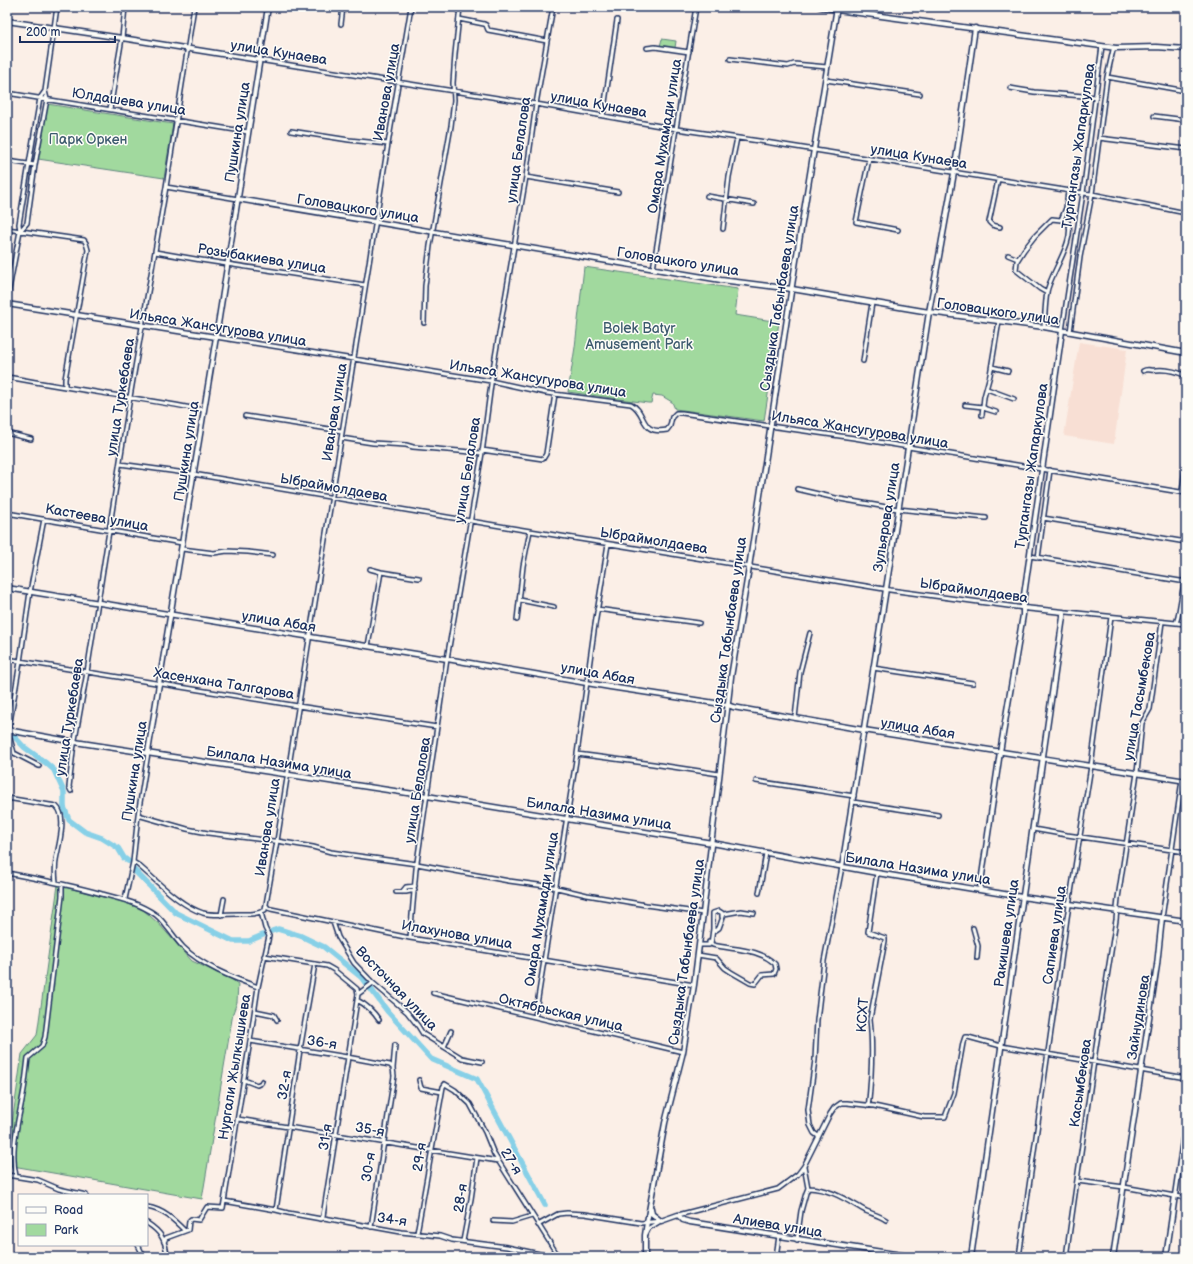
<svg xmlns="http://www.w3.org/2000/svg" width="1193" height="1264" font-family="'Balsamiq Sans',sans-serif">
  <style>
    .built { fill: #f8dfd4 }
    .green { fill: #a1d99e; stroke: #5e847e }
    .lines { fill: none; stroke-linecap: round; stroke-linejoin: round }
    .river { stroke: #87d0e7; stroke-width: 5.5 }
    .street-casing { stroke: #1b2f5e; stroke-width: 6 }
    .secondary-casing { stroke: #1b2f5e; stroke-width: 7 }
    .street { stroke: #fdfcf7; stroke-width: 3 }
    .secondary { stroke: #fdfcf7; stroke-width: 4 }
    .labels { text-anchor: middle; stroke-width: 3; stroke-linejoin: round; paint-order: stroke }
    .street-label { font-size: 14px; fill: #1b2f5e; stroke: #fdfcf7 }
    .park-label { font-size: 14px; fill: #3c5a6e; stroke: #fdfcf7 }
  </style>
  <rect width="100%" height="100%" fill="#fbefe7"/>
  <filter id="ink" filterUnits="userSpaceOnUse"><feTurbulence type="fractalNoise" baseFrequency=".025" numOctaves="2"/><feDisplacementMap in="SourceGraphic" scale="8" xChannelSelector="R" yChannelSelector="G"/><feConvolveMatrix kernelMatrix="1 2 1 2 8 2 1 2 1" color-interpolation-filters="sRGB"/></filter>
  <g filter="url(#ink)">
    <!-- built -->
    <path class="built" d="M1079,342L1127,349L1114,444L1064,436Z"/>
    <!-- green -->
    <path class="green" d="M662,39L676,41L675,48L660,46Z
      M47,104L173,124L164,178L38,159Z
      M584,267L738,289L735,315L779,322L764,421L675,409L672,402L662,396L653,395L651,403H648L568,392L575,347Z
      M58,885L140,907L159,924L192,961L231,979L238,984L237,1002L233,1013L202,1199L7,1165V1158L22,1054L37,1035Z"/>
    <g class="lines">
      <!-- river -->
      <path class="river" d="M11,733L24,747L46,763L54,770L64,792V807L69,820L85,832L102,838L118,848L124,858L128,861
        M134,870L176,913L233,941H249L263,935
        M272,931L278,929L301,936L324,947L361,977L366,984
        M370,988L388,1012L431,1059L477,1079L545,1205"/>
      <!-- street casing -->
      <g class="street-casing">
        <path id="street" d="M819,7L837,10
          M459,19L484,24L486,25L488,30L547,41
          M341,24L343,7
          M647,48L655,47L689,52
          M730,59L788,66L794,64L827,67
          M259,60L536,104L677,129L759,141L1083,193L1092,194L1186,213
          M1107,77L1186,91
          M826,80L920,94
          M1010,88L1034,92L1096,97
          M7,93L248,132
          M110,109L122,38L125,7
          M603,116L617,20
          M1154,116L1186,120
          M291,131L349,140L388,144
          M1099,138L1186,149
          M869,159L856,222L898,230
          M7,161L35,165
          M526,177L618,192
          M998,180L989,222L992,225L1000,227
          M166,187L238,199
          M707,196L754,204
          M7,229L84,240L86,243L88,250L65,379V387
          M723,229L729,177L737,138
          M20,231L27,223L35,165L47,99L45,91L57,7
          M155,252L201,260L365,285
          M1008,255L1018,259
          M653,269L696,7
          M1047,293L1040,289L1016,270L1017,261L1024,250L1035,236L1052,219L1061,220
          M7,300L20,231L19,224L40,98L45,91
          M424,323L425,286L430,246L451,126L454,100L453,83L455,54L460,7
          M1044,327C1045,316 1045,304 1047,292C1050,274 1076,240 1068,222L1061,220L1066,208L1068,191
          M1062,331L1083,193L1102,46
          M1070,332L1080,257L1092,194L1107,77L1113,50L1116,48
          M216,337L491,381L546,393L631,404C647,412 639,435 667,430L670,426L672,417L676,413H682L770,426L854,438L1186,493
          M863,361L872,303
          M992,367L1008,371
          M1143,371C1148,368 1151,371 1156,370C1168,369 1176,371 1186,376
          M7,377C72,389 138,398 204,410
          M987,389L1014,399
          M965,405L983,407L986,409L996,412
          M982,415L984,397L990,375L999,321
          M245,416L342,431
          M7,433L31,439
          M341,438L373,443L406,445L413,447L482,453
          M482,450L543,459L546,454L555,394
          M120,464L193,474L530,531L660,552L890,590L1024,608
          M797,489L840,499L898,509L986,518
          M1182,492L1186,460
          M7,513L182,543
          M1043,518L1186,542
          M182,549L214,553L227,551L248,552L273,555
          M1030,556L1186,582
          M1038,558L1050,470
          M370,569L381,572
          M520,600L554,607
          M597,609L699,623
          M1063,612H1067L1186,624
          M517,620L523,566L530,531
          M1176,623L1178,617L1186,571
          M368,646L381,572L419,578
          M7,659L298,706L437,727
          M873,668L973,683
          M795,718L800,672L810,633
          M9,735L14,753L39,766
          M7,740L20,662L30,592L44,519
          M577,754L653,764L719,774
          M756,781L854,796
          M71,791L69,787L73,751L87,672L130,397L166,187L194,7
          M7,798L56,806C68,816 58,847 56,860C55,868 55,875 56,882
          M853,802L938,815
          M138,815L187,829L208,833L273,841H277L313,847L331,852L351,855L417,864L509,881L553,887L587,895L646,905L703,913
          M1033,829L1067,835L1186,852
          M133,862L138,865C157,881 180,906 203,913C214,916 226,914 238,914C247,914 256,915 265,910L277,841L388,144L411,7
          M7,873C39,879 71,885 102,894C121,899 139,903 156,915C164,921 175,939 183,947C202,966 233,978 258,987
          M396,892H406L415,890
          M402,892L406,887L415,886
          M759,893L766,853
          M125,899L133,862L138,815L148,753
          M266,905L268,908L271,909L410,938L694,985
          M221,915L224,899
          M1162,918L1182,780
          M333,922L338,937L354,963L373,983L407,1012L418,1026L423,1034L462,1058L482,1062
          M973,928L978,946L977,958
          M713,932L719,928L724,914L741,911L754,913
          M410,938L416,869L447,659L482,453L493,369L526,177L536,104L553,7
          M699,945H709V942
          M698,955L716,958L725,968L731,972L750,983L755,984L762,975L774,974L776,969L775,964C759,948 733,950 713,945L711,944L713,929V913L719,911L722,913V917
          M264,956L327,966L334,970L351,984L357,989L358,994L323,1216L321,1219
          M433,993L683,1052
          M358,994L373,983
          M357,1000C367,1005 373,1011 379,1020
          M255,1011L274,1015L277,1020
          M535,1017L577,754L594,631L608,544
          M250,1041L347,1057L390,1065
          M444,1047L451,1031
          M393,1068L395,1045
          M244,1080L257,1085L261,1083L262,1081
          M419,1080L421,1088L442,1092
          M868,1106C870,1096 870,1085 871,1075C872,1056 872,1037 870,1019L885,941V938L868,932L877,873
          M238,1119L498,1161
          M818,1136L814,1133L810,1125L808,1110L815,1060L817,1020L824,961L842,867
          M7,1175L38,1180L59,1189L86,1195
          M16,1176C9,1146 21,1113 25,1083C26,1075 27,1066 28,1058L42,1046L45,1037L62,896V884
          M1077,1181L1124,1187L1186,1198
          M808,1188C832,1189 846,1200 866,1211C873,1214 880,1216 886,1220
          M224,1201L276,1210L288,1213L321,1219L324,1218L401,1232L440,1236L452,1240L507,1247L544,1255L551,1256L557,1254
          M147,1207C164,1210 173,1219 185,1231L188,1230L189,1221L191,1219L199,1220L207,1207L223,1208L250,1041L258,987L269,936L265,928L261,912
          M276,1210L300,1050L315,964
          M678,1215L778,1189L798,1174L804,1166L830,1114L834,1108L841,1103H847L874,1106L924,1117H945L954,1093L963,1043L965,1037H968L1001,1046L1186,1078
          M493,1221L512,1222L532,1216
          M147,1223C161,1232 166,1240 167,1257
          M538,1225L558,1214L567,1213L585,1214L641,1223L661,1221
          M371,1227L394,1076L393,1068L390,1065
          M417,1233C426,1184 434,1136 443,1087L445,1084L455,1090L470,1104L485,1132L494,1154L557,1254L561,1257
          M646,1234L649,1228L659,1222
          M797,1240L801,1211L806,1193L808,1188L804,1166
          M463,1241L471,1199L477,1158
          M164,1242L166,1238L185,1231
          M138,1245L144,1257
          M776,1257L779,1236
          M1019,1257L1067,918L1091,766L1111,617
          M1066,1257L1096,1047L1116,920L1118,898L1137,773L1142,723L1150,709L1162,622"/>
      </g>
      <!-- secondary casing -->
      <g class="secondary-casing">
        <path id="secondary" d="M837,10L1116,48L1156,47L1186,49
          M7,21L122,38L259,60
          M238,199L721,280L792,289L929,312L1044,327L1186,353
          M7,304L216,337
          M7,588L447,659L610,687L728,705L733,707L864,730L1186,781
          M7,730L75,742L427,796L712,843L877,873L1022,897L1186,921
          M148,752L159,684L216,337L268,7
          M842,867L886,589L929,312L954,173L975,28
          M980,889L1000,752L1023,615V602L1062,331
          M651,1208L652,1214L661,1221L678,1215L683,1220L690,1222L914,1257
          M645,1257V1235L647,1222L665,1123L683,1052L694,985L703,913L731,677L748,574L793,279L837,7
          M971,1257L1063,617V612L1024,608
          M1113,1257L1157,965L1162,918
          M1166,1257L1186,1120"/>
      </g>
      <!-- street -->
      <use href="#street" class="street"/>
      <!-- secondary -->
      <use href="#secondary" class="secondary"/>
    </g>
  </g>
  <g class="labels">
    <!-- street labels -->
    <g class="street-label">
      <text transform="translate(279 52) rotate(9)" y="5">улица Кунаева</text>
      <text transform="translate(386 92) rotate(-80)" y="5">Иванова улица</text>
      <text transform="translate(129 101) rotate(9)" y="5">Юлдашева улица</text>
      <text transform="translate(599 104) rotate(10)" y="5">улица Кунаева</text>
      <text transform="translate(237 132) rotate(-81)" y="5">Пушкина улица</text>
      <text transform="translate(664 136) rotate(-81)" y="5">Омара Мухамади улица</text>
      <text transform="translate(1078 146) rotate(-82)" y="5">Тургангазы Жапаркулова</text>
      <text transform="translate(518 150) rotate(-82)" y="5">улица Белалова</text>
      <text transform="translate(919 156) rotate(9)" y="5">улица Кунаева</text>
      <text transform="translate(358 208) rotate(9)" y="5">Головацкого улица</text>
      <text transform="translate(262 258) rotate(9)" y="5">Розыбакиева улица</text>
      <text transform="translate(678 261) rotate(9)" y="5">Головацкого улица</text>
      <text transform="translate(779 298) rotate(-81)" y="5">Сыздыка Табынбаева улица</text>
      <text transform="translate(998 311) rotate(8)" y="5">Головацкого улица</text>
      <text transform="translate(218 327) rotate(9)" y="5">Ильяса Жансугурова улица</text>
      <text transform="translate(538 378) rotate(9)" y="5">Ильяса Жансугурова улица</text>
      <text transform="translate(120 397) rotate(-81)" y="5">улица Туркебаева</text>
      <text transform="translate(334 412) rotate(-81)" y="5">Иванова улица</text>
      <text transform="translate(860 429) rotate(9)" y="5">Ильяса Жансугурова улица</text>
      <text transform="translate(186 451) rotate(-81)" y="5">Пушкина улица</text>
      <text transform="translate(1031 466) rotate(-82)" y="5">Тургангазы Жапаркулова</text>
      <text transform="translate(467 470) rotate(-81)" y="5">улица Белалова</text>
      <text transform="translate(334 487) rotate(10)" y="5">Ыбраймолдаева</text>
      <text transform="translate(97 517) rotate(10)" y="5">Кастеева улица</text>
      <text transform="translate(886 517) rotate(-81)" y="5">Зульярова улица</text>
      <text transform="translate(654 540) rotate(9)" y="5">Ыбраймолдаева</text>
      <text transform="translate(974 590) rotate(8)" y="5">Ыбраймолдаева</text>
      <text transform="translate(279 621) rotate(9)" y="5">улица Абая</text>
      <text transform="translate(728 630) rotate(-82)" y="5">Сыздыка Табынбаева улица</text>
      <text transform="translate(598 673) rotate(10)" y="5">улица Абая</text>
      <text transform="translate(224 683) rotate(9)" y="5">Хасенхана Талгарова</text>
      <text transform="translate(1139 696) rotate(-80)" y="5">улица Тасымбекова</text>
      <text transform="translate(69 717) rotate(-81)" y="5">улица Туркебаева</text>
      <text transform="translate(918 728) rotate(9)" y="5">улица Абая</text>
      <text transform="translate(279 762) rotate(9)" y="5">Билала Назима улица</text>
      <text transform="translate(134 771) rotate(-81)" y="5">Пушкина улица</text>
      <text transform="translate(417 790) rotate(-81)" y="5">улица Белалова</text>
      <text transform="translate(599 813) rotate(9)" y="5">Билала Назима улица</text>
      <text transform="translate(267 827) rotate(-81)" y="5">Иванова улица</text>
      <text transform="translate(918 868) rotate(9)" y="5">Билала Назима улица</text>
      <text transform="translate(541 909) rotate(-81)" y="5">Омара Мухамади улица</text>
      <text transform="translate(1006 933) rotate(-82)" y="5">Ракишева улица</text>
      <text transform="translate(457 934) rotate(10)" y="5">Илахунова улица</text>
      <text transform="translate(1054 935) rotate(-82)" y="5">Сапиева улица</text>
      <text transform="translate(686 952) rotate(-82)" y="5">Сыздыка Табынбаева улица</text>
      <text transform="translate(397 988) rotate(46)" y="5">Восточная улица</text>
      <text transform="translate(561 1012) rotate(13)" y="5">Октябрьская улица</text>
      <text transform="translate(862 1015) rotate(-86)" y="5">КСХТ</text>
      <text transform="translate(1138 1017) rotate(-81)" y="5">Зайнудинова</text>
      <text transform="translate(322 1042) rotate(9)" y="5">36-я</text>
      <text transform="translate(234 1067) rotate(-81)" y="5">Нургали Жылкышиева</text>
      <text transform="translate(1080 1083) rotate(-82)" y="5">Касымбекова</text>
      <text transform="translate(284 1085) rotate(-81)" y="5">32-я</text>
      <text transform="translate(370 1129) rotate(10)" y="5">35-я</text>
      <text transform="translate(325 1137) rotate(-81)" y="5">31-я</text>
      <text transform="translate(419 1157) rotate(-81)" y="5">29-я</text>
      <text transform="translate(512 1161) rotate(58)" y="5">27-я</text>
      <text transform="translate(368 1167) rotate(-81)" y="5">30-я</text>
      <text transform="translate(460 1198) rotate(-81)" y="5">28-я</text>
      <text transform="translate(392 1219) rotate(8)" y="5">34-я</text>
      <text transform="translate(778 1225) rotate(9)" y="5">Алиева улица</text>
    </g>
    <!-- park labels -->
    <g class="park-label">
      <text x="88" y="144">Парк Оркен</text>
      <text x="639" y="333">Bolek Batyr<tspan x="639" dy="16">Amusement Park</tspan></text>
    </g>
  </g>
  <!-- margin -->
  <rect width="1193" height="1264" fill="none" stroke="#fdfcf7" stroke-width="24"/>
  <rect x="12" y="12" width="1169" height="1240" fill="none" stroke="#1b2f5e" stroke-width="1.5" filter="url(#ink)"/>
  <!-- legend -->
  <rect x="18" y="1194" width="130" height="52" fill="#fdfcf7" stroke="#a3aaba"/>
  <rect x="26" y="1207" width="20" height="6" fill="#fdfcf7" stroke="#a3aaba"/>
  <text x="54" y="1214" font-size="12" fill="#1b2f5e">Road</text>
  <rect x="26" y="1224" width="20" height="12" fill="#a1d99e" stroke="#a3aaba"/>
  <text x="54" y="1234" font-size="12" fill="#1b2f5e">Park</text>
  <!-- scale -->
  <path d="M20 36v6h95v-6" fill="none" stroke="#1b2f5e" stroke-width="2"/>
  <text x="26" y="36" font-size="12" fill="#1b2f5e" stroke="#fdfcf7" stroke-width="3" paint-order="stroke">200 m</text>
</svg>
